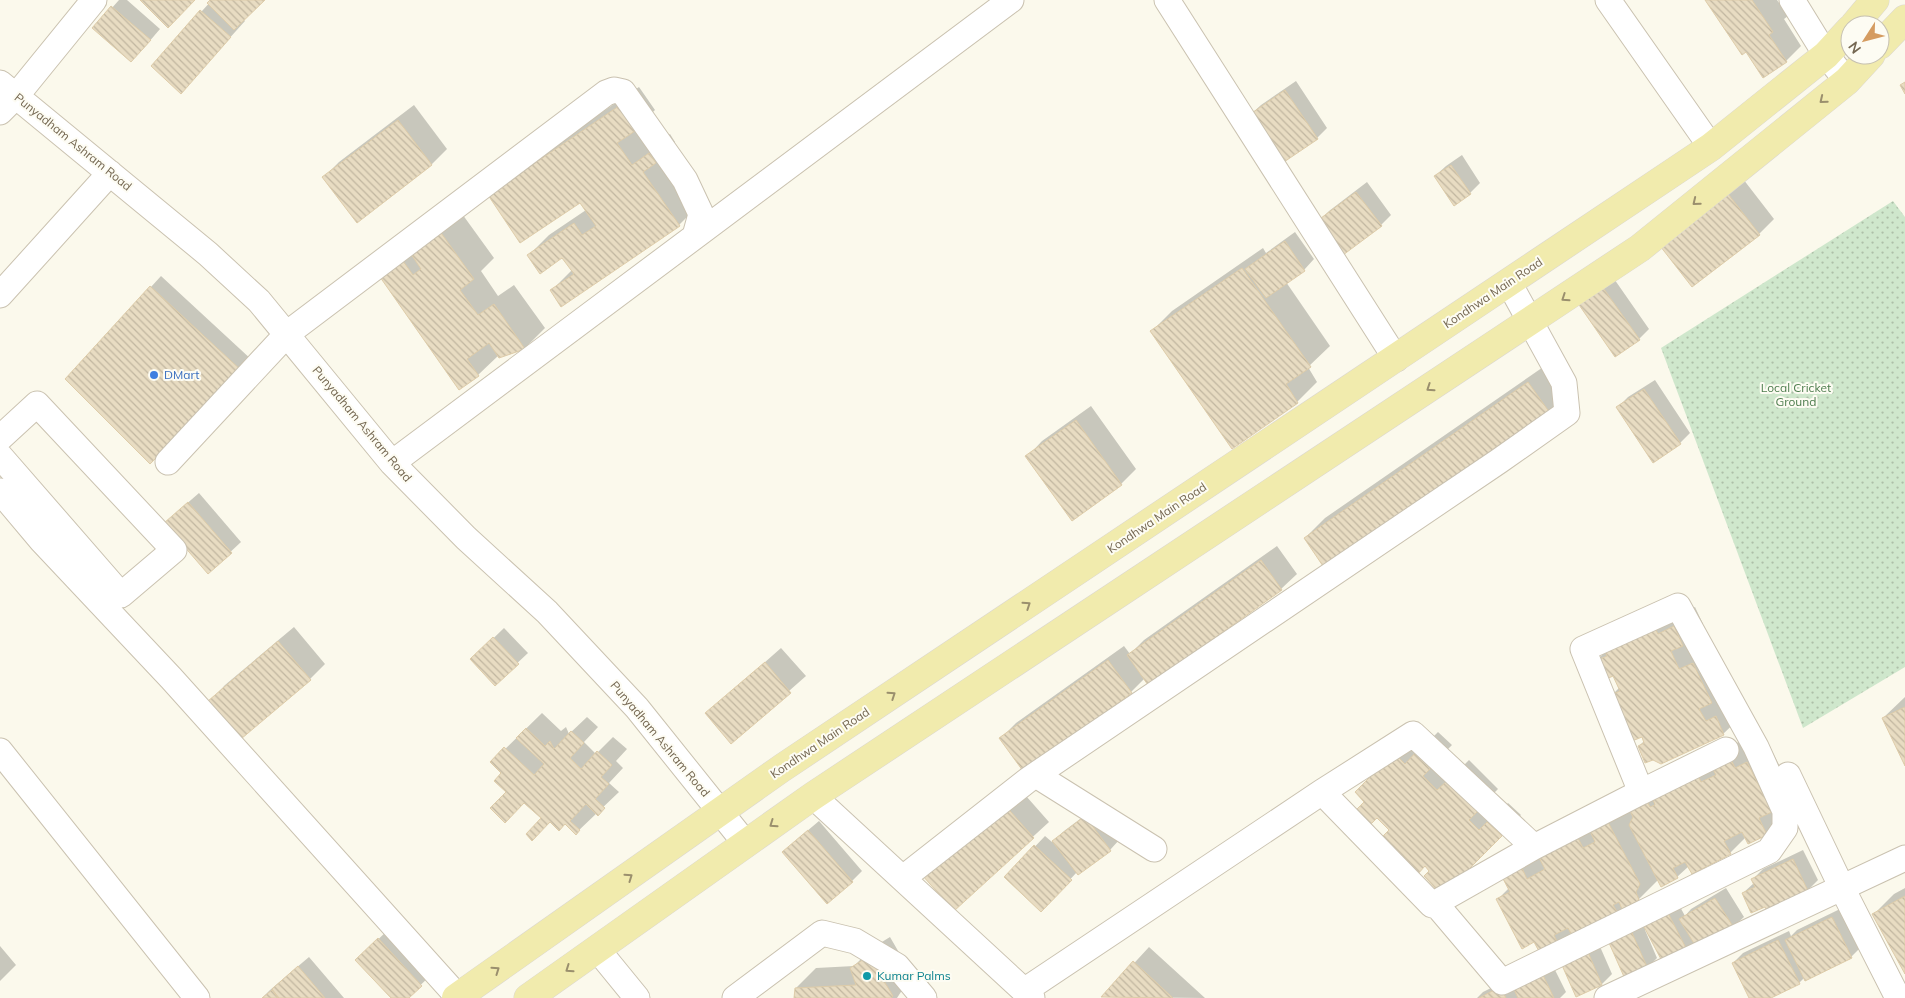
<svg xmlns="http://www.w3.org/2000/svg" width="1905" height="998" font-family="Mulish,sans-serif">
  <style>
    .park { fill: url(#park-dots) }
    .shadow { fill: #0003 }
    .building { fill: url(#building-back-hatch); stroke: #decca9 }
    .lines { fill: none; stroke-linecap: round; stroke-linejoin: round }
    .minor-casing { stroke: #cac2b0; stroke-width: 27 }
    .major-casing { stroke: #dbd7d2; stroke-width: 29 }
    .minor { stroke: #fff; stroke-width: 25 }
    .major { stroke: #f1ebad; stroke-width: 28 }
    .oneway { stroke: #9a8f6d }
    .shop-dot { fill: #3f7fe0; stroke: #fdfcf3; stroke-width: 2 }
    .culture-dot { fill: #0f9aa8; stroke: #fdfcf3; stroke-width: 2 }
    .labels { text-anchor: middle; stroke-width: 4; stroke-linejoin: round; paint-order: stroke }
    .street-label { font-size: 12px; fill: #746751; stroke: #fdfcf3 }
    .shop-label { font-size: 12px; fill: #366cbe; stroke: #fdfcf3; text-anchor: start }
    .park-label { font-size: 12px; fill: #4e7d4e; stroke: #fdfcf3 }
    .culture-label { font-size: 12px; fill: #0d838f; stroke: #fdfcf3; text-anchor: start }
  </style>
  <defs>
    <pattern id="park-dots" width="8" height="8" patternUnits="userSpaceOnUse" patternTransform="scale(1.25)"><rect width="8" height="8" fill="#cfe7cc"/><path d="M2 2h.1M6 6h.1" fill="none" stroke="#adbfa8" stroke-width="1.8" stroke-linecap="round"/></pattern>
    <pattern id="building-back-hatch" width="6" height="6" patternUnits="userSpaceOnUse" patternTransform="scale(1.25)"><rect width="6" height="6" fill="#e8dcc2"/><path d="M-1 5l2 2M0 0l6 6M5-1l2 2" fill="none" stroke="#c1b6a0"/></pattern>
  </defs>
  <rect width="100%" height="100%" fill="#fbf9ec"/>
  <!-- park -->
  <path class="park" d="M1893,201L1905,217V667L1803,728L1661,348Z"/>
  <!-- shadow -->
  <path class="shadow" d="M119,0H127L160,29L142,50L94,28Z
    M212,0H263L243,19L245,21L181,92L152,66Z
    M1707,0H1777L1788,16L1784,19L1801,46L1786,61L1746,50Z
    M1296,81L1327,128L1317,138L1250,115L1261,105Z
    M639,87L655,110L638,126L652,146L670,134L675,142L664,153L699,205L679,225L552,290L572,270L563,256L529,255L549,235L586,210L580,201L510,175Z
    M414,105L447,149L432,164L357,221L324,177L339,162Z
    M1462,155L1480,183L1470,193L1435,176L1446,166Z
    M1740,175L1774,219L1759,234L1659,242Z
    M1367,182L1391,215L1381,225L1319,221L1329,211Z
    M460,211L494,258L481,271L498,296L514,285L545,328L525,348L500,356L499,355L478,375L381,277Z
    M1295,232L1314,259L1304,270L1286,282L1330,346L1308,367L1317,382L1297,402L1152,331L1172,311L1263,248L1266,253Z
    M1610,273L1649,329L1639,339L1576,299Z
    M161,276L253,361L150,462L67,379Z
    M1549,363L1569,392L1549,412L1305,538L1325,518Z
    M1655,380L1690,433L1680,443L1618,407L1628,397Z
    M1091,406L1136,469L1121,484L1027,457L1042,441Z
    M199,493L241,542L209,572L176,513Z
    M1277,546L1297,574L1281,589L1145,678L1131,692L1001,738L1016,723L1124,646L1130,654L1144,640Z
    M1695,607L1703,624L1692,635L1700,650L1713,644L1744,714L1723,734L1639,746L1645,740L1612,695L1620,687L1614,674L1595,662L1606,651Z
    M294,627L325,664L310,679L210,701L225,685Z
    M504,628L528,653L495,684L471,660Z
    M781,648L806,676L731,742L707,713Z
    M1905,697V763L1883,718Z
    M542,713L561,731L566,727L569,734L587,717L598,727L584,742L596,754L613,737L627,749L616,761L623,768L609,783L619,792L576,833L565,823L542,818L524,801L508,792L503,773L492,762Z
    M1438,732L1452,745L1442,755L1458,771L1469,760L1498,789L1488,799L1500,811L1508,803L1521,815L1452,884L1431,871L1390,830L1366,802L1415,734L1426,744Z
    M1749,736L1768,743L1792,791L1786,814L1766,834L1746,837L1730,853L1689,866L1677,877L1658,880L1639,899L1627,905L1618,914L1572,932L1558,945L1535,941L1498,899L1509,888L1503,876Z
    M1019,788L1049,822L954,909Z
    M1096,807L1120,839L1110,850L1078,874L1077,872L1051,900L1006,877L1045,836L1052,842L1064,831Z
    M819,821L862,871L852,881L794,842Z
    M1803,850L1818,880L1808,890L1765,905L1743,893L1754,883L1753,879L1763,869Z
    M1726,888L1744,917L1733,927L1694,942L1687,949L1647,929L1645,930L1657,958L1647,968L1607,936L1639,916L1643,927L1655,915L1678,903L1685,916L1691,909Z
    M1905,888V972L1874,914L1894,894Z
    M1842,908L1861,947L1851,957L1805,977L1799,983L1768,998H1750L1733,963L1743,953L1789,931L1791,936L1797,930Z
    M389,929L431,975L407,998H393L367,950Z
    M890,937L912,975L897,998H794L796,988L816,968L854,966L872,948Z
    M1598,942L1612,974L1602,984L1563,964Z
    M0,946L16,965L0,981Z
    M1149,947L1205,998L1103,997Z
    M309,957L344,998H262L270,990Z
    M1551,962L1566,992L1560,998H1477L1483,992L1511,978Z"/>
  <!-- building -->
  <path class="building" d="M140,0H195L168,28Z
    M210,0H265L234,30L207,3Z
    M1705,0H1752L1773,32L1769,35L1787,62L1763,78L1746,52L1742,55Z
    M111,6L151,40L131,62L92,28Z
    M200,10L231,37L181,94L151,66Z
    M1905,82V94L1900,85Z
    M1285,90L1318,139L1281,164L1249,115Z
    M619,106L635,131L617,143L632,165L649,153L656,163L643,172L680,226L561,307L550,290L574,274L562,258L540,274L527,255L574,223L582,235L596,226L580,203L520,243L488,195Z
    M398,120L432,165L357,223L322,177Z
    M1451,165L1471,194L1454,206L1434,176Z
    M1725,190L1760,235L1692,287L1657,242Z
    M1356,192L1382,226L1343,255L1317,221Z
    M439,230L474,279L460,290L478,315L494,304L525,349L499,358L489,343L467,359L479,376L459,390L380,277L403,261L413,275L421,269L409,251Z
    M1285,241L1305,271L1266,298L1245,269Z
    M1242,268L1311,367L1286,384L1298,403L1232,449L1150,331Z
    M1599,282L1640,340L1615,357L1575,299Z
    M150,286L243,372L150,464L65,379Z
    M1528,382L1550,413L1325,569L1304,538Z
    M1644,389L1681,444L1653,463L1616,407Z
    M1076,420L1122,485L1072,521L1025,456Z
    M188,502L232,553L208,574L164,523Z
    M1261,560L1282,590L1148,685L1127,655Z
    M1651,620L1658,634L1674,626L1683,646L1671,651L1679,669L1693,663L1712,703L1699,709L1706,721L1716,716L1724,735L1661,764L1653,760L1645,763L1638,746L1644,743L1642,737L1632,741L1610,695L1620,691L1613,676L1602,681L1593,662L1607,656L1601,643Z
    M493,637L519,664L495,686L470,659Z
    M278,641L311,680L241,739L208,701Z
    M1108,660L1132,693L1023,771L999,738Z
    M765,662L791,693L731,744L705,713Z
    M1905,707V766L1882,718Z
    M526,728L545,746L550,741L554,749L571,731L584,743L570,758L581,769L597,751L612,765L601,777L609,784L595,799L605,808L598,816L586,804L570,821L580,830L576,835L565,824L559,831L550,822L532,841L526,834L541,818L524,803L505,823L490,808L506,792L494,781L501,773L490,762L504,747L534,775L544,764L516,738Z
    M1417,751L1433,766L1423,776L1437,790L1448,780L1479,810L1469,820L1479,830L1487,822L1502,836L1453,885L1443,884L1437,890L1424,876L1429,871L1425,866L1417,875L1381,838L1389,830L1377,818L1368,827L1354,812L1364,802L1355,792L1394,753L1405,764Z
    M1729,755L1735,768L1747,762L1772,812L1759,818L1767,835L1748,844L1742,832L1724,841L1731,854L1692,874L1685,862L1673,868L1678,878L1661,887L1629,825L1633,817L1629,809L1647,801L1650,807L1655,805L1651,794L1696,772L1701,782L1716,775L1710,764Z
    M1003,803L1034,838L954,911L922,875Z
    M1085,816L1111,851L1078,875L1052,841Z
    M1608,822L1640,884L1636,892L1639,900L1622,909L1619,902L1613,905L1619,915L1573,938L1568,928L1554,935L1559,946L1541,955L1534,942L1522,949L1496,899L1510,892L1501,875L1521,866L1527,879L1545,869L1538,856L1577,836L1583,848L1595,842L1590,831Z
    M808,830L853,882L827,904L782,852Z
    M1034,845L1072,880L1041,912L1004,877Z
    M1793,859L1808,891L1767,911L1765,907L1751,913L1742,893L1755,887L1751,879Z
    M1905,896V974L1872,914Z
    M1715,898L1734,928L1698,950L1679,919Z
    M1668,913L1687,950L1663,963L1643,925Z
    M1832,917L1852,958L1805,981L1785,940Z
    M1629,926L1648,969L1625,979L1606,936Z
    M378,938L422,986L409,998H391L355,960Z
    M1778,940L1800,984L1771,998H1749L1732,963Z
    M1588,952L1602,985L1576,997L1561,963Z
    M869,956L893,996L891,998H794L795,988L856,985L850,968Z
    M1133,961L1173,998L1101,997Z
    M298,966L325,998H279L272,989Z
    M1541,971L1554,998H1518L1512,985Z
    M1500,987L1506,998H1479Z
    M272,990L278,998H262Z"/>
  <g class="lines">
    <!-- minor casing -->
    <g class="minor-casing">
      <path id="minor" d="M1167,0L1396,359
        M1608,0L1711,147
        M1792,0L1826,55L1847,81
        M0,83L208,254L259,301L392,463L466,538L547,612L637,708L746,844
        M0,112L16,96L94,0
        M0,295L110,173
        M0,438L37,404L174,550L121,595L0,456
        M168,462L288,333L606,93L614,90L623,92L685,180L701,214L695,236
        M392,463L1011,0
        M0,491L42,541L171,678L459,998
        M0,751L197,998
        M1036,775L1154,849
        M1788,775L1842,888L1898,998
        M1322,792L1432,905L1534,847
        M1641,792L1726,750
        M813,796L1032,998
        M903,878L1028,780L1499,461L1567,413L1564,383L1509,283
        M597,949L637,998
        M1024,991L1322,792L1413,734L1534,847L1641,792L1583,649L1678,606L1756,747L1785,811V828L1769,851L1502,982L1435,903
        M735,998L822,933L855,941L897,966L924,998
        M1607,998L1905,858"/>
    </g>
    <!-- major casing -->
    <g class="major-casing">
      <path id="major" d="M1854,25L1875,0
        M1880,45L1905,19
        M456,998L782,768L1711,147L1826,55L1850,29
        M528,998L813,796L1640,248L1847,81L1871,55"/>
    </g>
    <!-- minor -->
    <use href="#minor" class="minor"/>
    <!-- major -->
    <use href="#major" class="major"/>
  </g>
  <!-- one-way arrows -->
  <defs><path id="oneway-chevron" d="M-2-3.5L2.5 0L-2 3.5" fill="none" stroke-width="1.6" stroke-linecap="round" stroke-linejoin="round" transform="scale(1.25)"/></defs>
  <g class="oneway">
    <use href="#oneway-chevron" transform="translate(1823 100) rotate(141)"/>
    <use href="#oneway-chevron" transform="translate(1696 202) rotate(141)"/>
    <use href="#oneway-chevron" transform="translate(1565 298) rotate(146)"/>
    <use href="#oneway-chevron" transform="translate(1430 388) rotate(146)"/>
    <use href="#oneway-chevron" transform="translate(1027 605) rotate(-34)"/>
    <use href="#oneway-chevron" transform="translate(892 695) rotate(-34)"/>
    <use href="#oneway-chevron" transform="translate(773 824) rotate(145)"/>
    <use href="#oneway-chevron" transform="translate(629 877) rotate(-35)"/>
    <use href="#oneway-chevron" transform="translate(569 969) rotate(145)"/>
    <use href="#oneway-chevron" transform="translate(496 970) rotate(-35)"/>
  </g>
  <!-- markers -->
  <circle class="shop-dot" cx="154" cy="375" r="5"/>
  <circle class="culture-dot" cx="867" cy="976" r="5"/>
  <g class="labels">
    <!-- street labels -->
    <g class="street-label">
      <text transform="translate(73 142) rotate(39)" y="4">Punyadham Ashram Road</text>
      <text transform="translate(1493 293) rotate(-34)" y="4">Kondhwa Main Road</text>
      <text transform="translate(362 424) rotate(50)" y="4">Punyadham Ashram Road</text>
      <text transform="translate(1157 518) rotate(-34)" y="4">Kondhwa Main Road</text>
      <text transform="translate(660 739) rotate(50)" y="4">Punyadham Ashram Road</text>
      <text transform="translate(820 743) rotate(-34)" y="4">Kondhwa Main Road</text>
    </g>
    <!-- shop labels -->
    <g class="shop-label">
      <text x="164" y="379">DMart</text>
    </g>
    <!-- park labels -->
    <g class="park-label">
      <text x="1796" y="392">Local Cricket<tspan x="1796" dy="14">Ground</tspan></text>
    </g>
    <!-- culture labels -->
    <g class="culture-label">
      <text x="877" y="980">Kumar Palms</text>
    </g>
  </g>
  <!-- north arrow -->
  <g transform="translate(1865 40) rotate(234)"><circle r="24" fill="#fdfcf3" stroke="#c6c0b2"/>
  <path d="M0-4L9 19L0 12L-9 19Z" fill="#d59c61"/>
  <text y="-8" font-size="14" font-weight="bold" text-anchor="middle" fill="#746751">N</text>
  </g>
</svg>
